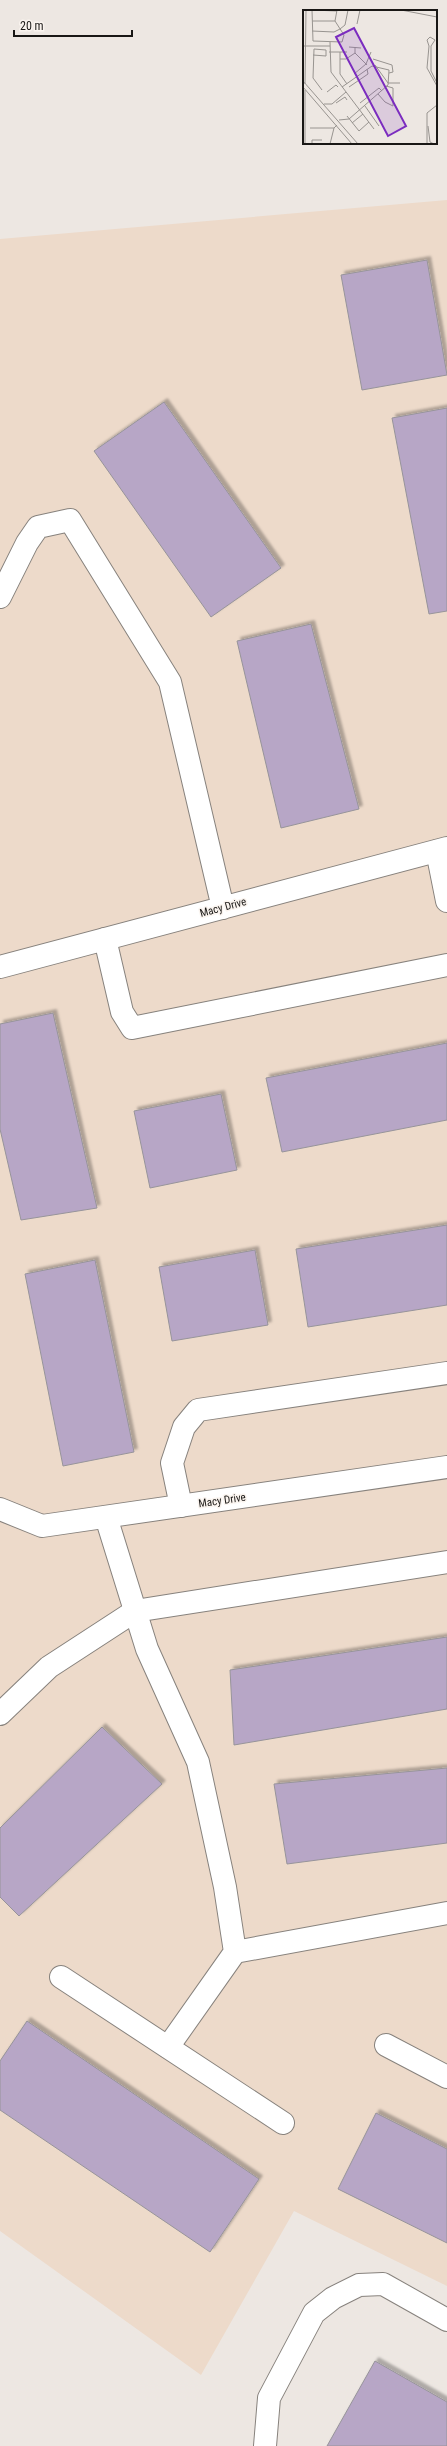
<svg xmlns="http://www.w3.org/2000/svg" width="447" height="2446" font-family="'Roboto Condensed',sans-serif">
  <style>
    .commercial { fill: #eddaca }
    .building { fill: #b7a6c6; stroke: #97949a; filter: url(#shadow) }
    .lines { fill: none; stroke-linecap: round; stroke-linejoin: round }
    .service-casing { stroke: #87827d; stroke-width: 24 }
    .minor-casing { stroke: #87827d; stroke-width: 24 }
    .service { stroke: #fff; stroke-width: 22 }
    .minor { stroke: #fff; stroke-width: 22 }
    .labels { text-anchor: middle; stroke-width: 3; stroke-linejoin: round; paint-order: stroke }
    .street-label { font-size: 11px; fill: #191715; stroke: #faf4ef }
    .inset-road { fill: none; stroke: #989490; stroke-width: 1 }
    .view { fill: #7b2cbf; fill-opacity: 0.15; stroke: #7b2cbf; stroke-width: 2 }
    .inset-edge { fill: none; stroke: #191715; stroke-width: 2 }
  </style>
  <defs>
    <filter id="shadow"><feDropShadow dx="3.5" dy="-3.5" stdDeviation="1" flood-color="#0004"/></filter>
  </defs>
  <rect width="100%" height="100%" fill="#ede7e2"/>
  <!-- commercial -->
  <path class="commercial" d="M447,200V2286L294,2211L201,2375L0,2231V239Z"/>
  <!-- building -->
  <path class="building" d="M427,260L447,375L362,390L341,275Z
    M164,402L281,568L211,617L94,451Z
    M447,408V611L429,614L392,418Z
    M311,624L359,809L281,828L237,641Z
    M53,1013L97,1208L21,1220L0,1129V1024Z
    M447,1043V1120L282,1152L266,1078Z
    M221,1094L237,1170L150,1188L134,1111Z
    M447,1225V1305L308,1327L296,1249Z
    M255,1250L268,1325L172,1341L159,1267Z
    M95,1260L134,1452L63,1466L25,1274Z
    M447,1637V1709L234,1745L230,1670Z
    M102,1727L162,1784L19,1916L0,1897V1828Z
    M447,1768V1843L287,1864L274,1784Z
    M27,2021L259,2179L210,2252L0,2110V2061Z
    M376,2113L447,2149V2243L338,2189Z
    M375,2361L447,2402V2446H327Z"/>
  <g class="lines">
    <!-- service casing -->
    <g class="service-casing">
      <path id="service" d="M437,851L447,901
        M105,939L122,1012L132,1028L447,965
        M181,1506L172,1463L184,1427L198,1410L447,1373
        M0,1714L49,1667L135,1611L447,1562
        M61,1977L283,2123"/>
    </g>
    <!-- minor casing -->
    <g class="minor-casing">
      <path id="minor" d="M0,597L27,543L38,527L70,520L170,682L223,908
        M0,967L447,848
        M0,1509L42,1526L447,1467
        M106,1517L147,1649L198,1762L225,1887L235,1952L168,2047
        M235,1952L447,1913
        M386,2045L447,2077
        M265,2446L269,2398L314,2313L333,2298L359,2285L383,2284L447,2320"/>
    </g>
    <!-- service -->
    <use href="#service" class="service"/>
    <!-- minor -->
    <use href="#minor" class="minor"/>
  </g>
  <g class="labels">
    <!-- street labels -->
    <g class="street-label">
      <text transform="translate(223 907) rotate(-15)" y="4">Macy Drive</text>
      <text transform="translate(222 1500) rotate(-8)" y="4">Macy Drive</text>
    </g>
  </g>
  <!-- overview -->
  <g transform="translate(303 10)">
    <rect width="134" height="134" fill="#ede7e2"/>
    <path class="inset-road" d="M9,0L10,31L39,32L41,25L32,11L34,0M9,0L34,1M98,0L134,7M9,11H32M54,14L57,0M9,21L31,22L37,19L42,15L45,0M27,32L28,62L71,119M0,36H27M46,37L58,38M52,37V43L64,55M26,42H44M37,42V64L44,74M10,45L23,46V40L11,39L10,68L19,80M37,49H43L52,43M70,49L89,55L90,62L86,63M72,55L85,73H97M51,64L63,54L68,42M0,71L55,134M134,73L128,61V36L132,30L127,27L124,30L126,36L124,58L134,76M2,74L3,0M0,77L49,134M46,77L65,64L64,59M24,82L33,75L35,77M75,84L82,92L90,96V78L83,76M33,93L42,87L44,90M57,93L76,78L79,81M21,94H29L43,82M62,96L76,116M44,106L56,121L66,112M36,110L46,109L85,75L86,60L69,56L39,77M49,113L60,104M125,116L127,132L131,134M7,118H31L34,115M2,134V80M9,134V130H19M27,134L31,118M124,134V103L134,95"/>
    <path class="view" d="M51,18L103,116L85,126L33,27Z"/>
    <rect width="134" height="134" class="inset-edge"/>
  </g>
  <!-- scale -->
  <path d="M14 30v6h118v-6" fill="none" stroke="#191715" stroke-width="2"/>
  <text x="20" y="30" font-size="12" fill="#191715" stroke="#faf4ef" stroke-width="3" paint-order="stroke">20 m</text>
</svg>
